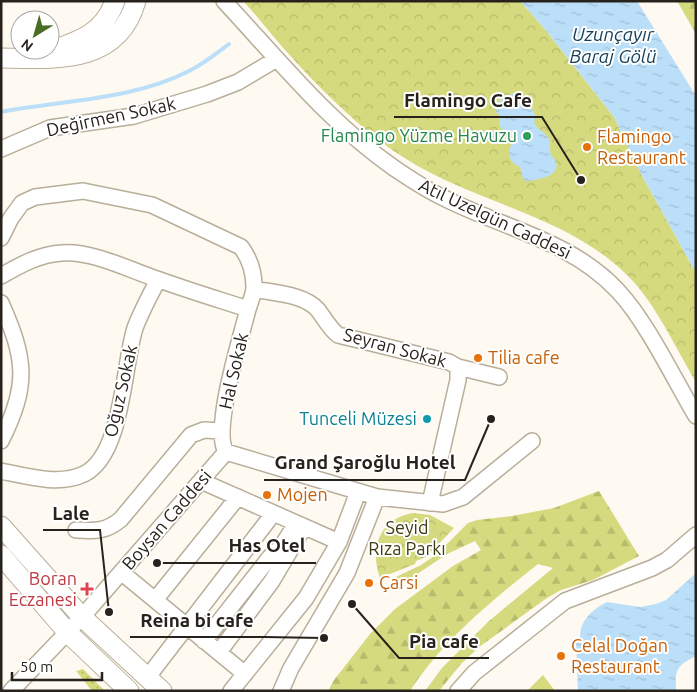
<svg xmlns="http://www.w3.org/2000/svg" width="697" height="692" font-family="Ubuntu,sans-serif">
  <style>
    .grass { fill: url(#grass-dots) }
    .forest { fill: url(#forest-firs) }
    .park { fill: url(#park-crowns) }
    .water { fill: url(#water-ripples) }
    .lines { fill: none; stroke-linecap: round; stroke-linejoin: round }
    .stream { stroke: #bbdff9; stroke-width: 4 }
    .minor-casing { stroke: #b9ae9a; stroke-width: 18 }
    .major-casing { stroke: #b9ae9a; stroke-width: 21 }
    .minor { stroke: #fff; stroke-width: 15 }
    .major { stroke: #fff; stroke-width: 19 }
    .leisure-dot { fill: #2e9e5b; stroke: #fff; stroke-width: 2 }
    .food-dot { fill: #e8710a; stroke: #fff; stroke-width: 2 }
    .culture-dot { fill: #0f9aa8; stroke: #fff; stroke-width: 2 }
    .health-dot { fill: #e0444e; stroke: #fff; stroke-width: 2 }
    .labels { text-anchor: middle; stroke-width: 4; stroke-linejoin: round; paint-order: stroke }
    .street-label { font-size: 18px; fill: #27221b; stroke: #fff }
    .leisure-label { font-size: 18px; fill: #27864d; stroke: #fff; text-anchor: end }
    .food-label { font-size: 18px; fill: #c56008; stroke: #fff; text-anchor: start }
    .culture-label { font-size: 18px; fill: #0d838f; stroke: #fff; text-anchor: end }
    .park-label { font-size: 18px; fill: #3b3d10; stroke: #fff }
    .health-label { font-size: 18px; fill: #be3a42; stroke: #fff; text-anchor: end }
    .water-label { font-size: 19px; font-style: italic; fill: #143e58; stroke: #fff }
    .leader { fill: none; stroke: #27221b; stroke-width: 2 }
    .callout-dot { fill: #27221b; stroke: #fff; stroke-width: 2 }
    .callout-label { font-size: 19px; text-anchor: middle; font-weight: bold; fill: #27221b; stroke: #fff; stroke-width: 4; stroke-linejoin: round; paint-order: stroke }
  </style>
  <defs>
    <pattern id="grass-dots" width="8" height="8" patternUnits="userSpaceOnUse" patternTransform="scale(1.25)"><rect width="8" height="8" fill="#d5da7e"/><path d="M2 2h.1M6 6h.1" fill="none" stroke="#b7bb6c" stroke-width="1.8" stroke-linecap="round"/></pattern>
    <pattern id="forest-firs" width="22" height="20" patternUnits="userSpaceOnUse" patternTransform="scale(1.25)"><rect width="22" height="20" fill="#d5da7e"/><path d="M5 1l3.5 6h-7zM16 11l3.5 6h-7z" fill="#b7bb6c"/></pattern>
    <pattern id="park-crowns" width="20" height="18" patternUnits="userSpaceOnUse" patternTransform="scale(1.25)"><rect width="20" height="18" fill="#d5da7e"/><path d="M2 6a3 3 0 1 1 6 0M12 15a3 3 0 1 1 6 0" fill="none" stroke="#b7bb6c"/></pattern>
    <pattern id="water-ripples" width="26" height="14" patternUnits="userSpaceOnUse" patternTransform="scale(1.25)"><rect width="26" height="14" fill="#bbdff9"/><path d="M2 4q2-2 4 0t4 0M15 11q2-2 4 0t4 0" fill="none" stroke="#a1bfd5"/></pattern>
  </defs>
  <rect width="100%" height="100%" fill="#fef9f1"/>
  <!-- grass -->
  <path class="grass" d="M83,669L104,690L92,691L76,671Z"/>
  <!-- forest -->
  <path class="forest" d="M677,1H696V34Z
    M599,491L639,556L593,580L561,590L547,598L479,647L461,664L439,691H425L442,668L489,621L553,568L538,564C491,601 442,641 410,691H328L334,680L370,634L395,609L453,566L481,550L475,541L447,554L401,585L396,577L421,565L437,554L468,523L477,520L512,516L554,508Z"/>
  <!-- park -->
  <path class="park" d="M243,1H520L544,28L614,117L640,172L696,273V382C676,349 656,304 629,277C567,214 475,204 403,157C362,131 317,86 285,50C271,34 258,17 243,1Z
    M414,513L430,515L454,528L431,552L426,554V557L416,561L415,564L380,578C369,547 380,518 414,513Z
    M543,675L555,691H527Z"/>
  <!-- water -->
  <path class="water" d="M520,1H637L696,96V273L640,172L614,117L544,28Z
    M513,93L526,97L536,117L534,122C537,130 542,130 547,136C552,142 549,149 551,155C553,159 555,158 556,162C561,177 535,180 526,181L523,179L520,167C507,161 508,154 512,141L499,125L500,116L496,112L498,102Z
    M696,573V656C676,666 675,670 676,691H578L576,641L580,637C580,620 593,609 607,602L640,607L656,604L666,600Z"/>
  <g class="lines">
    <!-- stream -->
    <path class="stream" d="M1,112C64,100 134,100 191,70C205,63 217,53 229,44"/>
    <!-- minor casing -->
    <g class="minor-casing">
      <path id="minor" d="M224,1C278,59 328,122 394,168C409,178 425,189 442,197C502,228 571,240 618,291C647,322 674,379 696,416
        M1,149L50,128L134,116L207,94L238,82L275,60
        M1,238L11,218L22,203L35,197L83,191L152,205L241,247C250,259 254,272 254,287C254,295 249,304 247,313C240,340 212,431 226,452
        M1,276C20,265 40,254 62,253C90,250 130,270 157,279C187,290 217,299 248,309
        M254,289C274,293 304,294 318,310C325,319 329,328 338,335L449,362L458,367V380L430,503
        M1,303C26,359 29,385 1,441
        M458,367L499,377
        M226,452L377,497L443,504L463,497L532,441
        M1,471C26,476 59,486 84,474C123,455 123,366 135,328C141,312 150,295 158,280
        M201,481L339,542
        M76,530C95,531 106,532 121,519L191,435L204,430L221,431
        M121,572L245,674
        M155,600L238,497
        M204,641L270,557L281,547L290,533
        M219,652L272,581L304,527
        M147,678L273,514
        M11,691L82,617L226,452
        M231,691L306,598L339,542L358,492
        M281,691L291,668L347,573L377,497
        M458,691L474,673L565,601L652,568L667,560L696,535"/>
    </g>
    <!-- major casing -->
    <g class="major-casing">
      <path id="major" d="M53,50C82,40 104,32 115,1
        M1,58C56,59 118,65 136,1
        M1,526L82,617L162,691
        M1,555L68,633L129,691"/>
    </g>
    <!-- minor -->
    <use href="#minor" class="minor"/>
    <!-- major -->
    <use href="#major" class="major"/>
  </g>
  <!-- markers -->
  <circle class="leisure-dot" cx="527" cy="136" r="5"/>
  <g class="food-dot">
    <circle cx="587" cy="147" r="5"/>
    <circle cx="478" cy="358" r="5"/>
    <circle cx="267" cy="495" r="5"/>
    <circle cx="369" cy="583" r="5"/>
    <circle cx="561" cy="656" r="5"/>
  </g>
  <circle class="culture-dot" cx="427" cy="419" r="5"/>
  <path class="health-dot" d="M84.5 581.5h5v5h5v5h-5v5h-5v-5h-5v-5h5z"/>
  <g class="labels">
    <!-- street labels -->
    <g class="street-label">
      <text transform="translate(111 117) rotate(-12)" y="6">Değirmen Sokak</text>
      <text transform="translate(495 219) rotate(25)" y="6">Atıl Uzelgün Caddesi</text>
      <text transform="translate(395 348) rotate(15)" y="6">Seyran Sokak</text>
      <text transform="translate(234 371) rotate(-77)" y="6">Hal Sokak</text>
      <text transform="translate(121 391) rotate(-77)" y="6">Oğuz Sokak</text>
      <text transform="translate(167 520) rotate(-49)" y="6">Boysan Caddesi</text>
    </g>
    <!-- leisure labels -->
    <g class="leisure-label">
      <text x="517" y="142">Flamingo Yüzme Havuzu</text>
    </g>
    <!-- food labels -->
    <g class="food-label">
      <text x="597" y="143">Flamingo<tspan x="597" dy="21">Restaurant</tspan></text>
      <text x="488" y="364">Tilia cafe</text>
      <text x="277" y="501">Mojen</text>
      <text x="379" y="589">Çarsi</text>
      <text x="571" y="652">Celal Doğan<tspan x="571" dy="21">Restaurant</tspan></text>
    </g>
    <!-- culture labels -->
    <g class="culture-label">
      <text x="417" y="425">Tunceli Müzesi</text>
    </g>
    <!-- park labels -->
    <g class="park-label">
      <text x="407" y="534">Seyid<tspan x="407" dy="21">Rıza Parkı</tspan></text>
    </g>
    <!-- health labels -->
    <g class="health-label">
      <text x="77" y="585">Boran<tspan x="77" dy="21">Eczanesi</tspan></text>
    </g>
    <!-- water labels -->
    <g class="water-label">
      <text x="613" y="41">Uzunçayır<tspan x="613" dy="22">Baraj Gölü</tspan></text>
    </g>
  </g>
  <!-- callouts -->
  <path class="leader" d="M581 180L542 117H394M491 419L465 480H264M109 612L100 530H43M157 563L219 563H316M324 638L264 637H130M352 604L399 658H489"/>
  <g class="callout-dot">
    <circle cx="581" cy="180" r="5"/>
    <circle cx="491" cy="419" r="5"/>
    <circle cx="109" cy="612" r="5"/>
    <circle cx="157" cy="563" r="5"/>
    <circle cx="324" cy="638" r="5"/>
    <circle cx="352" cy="604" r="5"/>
  </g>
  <g class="callout-label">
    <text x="468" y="107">Flamingo Cafe</text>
    <text x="365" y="469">Grand Şaroğlu Hotel</text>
    <text x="71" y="520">Lale</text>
    <text x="267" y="552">Has Otel</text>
    <text x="197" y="627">Reina bi cafe</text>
    <text x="444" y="648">Pia cafe</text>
  </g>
  <!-- border -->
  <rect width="697" height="692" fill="none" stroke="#27221b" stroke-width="5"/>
  <!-- north arrow -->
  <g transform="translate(35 35) rotate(217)"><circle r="24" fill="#ffffff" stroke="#a9a7a4"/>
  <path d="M0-4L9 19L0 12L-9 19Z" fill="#4a6d25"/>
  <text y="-8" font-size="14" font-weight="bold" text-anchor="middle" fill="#27221b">N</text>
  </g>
  <!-- scale -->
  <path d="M12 672v8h90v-8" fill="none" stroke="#27221b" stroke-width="2.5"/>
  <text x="20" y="672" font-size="15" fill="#27221b" stroke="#ffffff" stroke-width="4" paint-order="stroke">50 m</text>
</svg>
